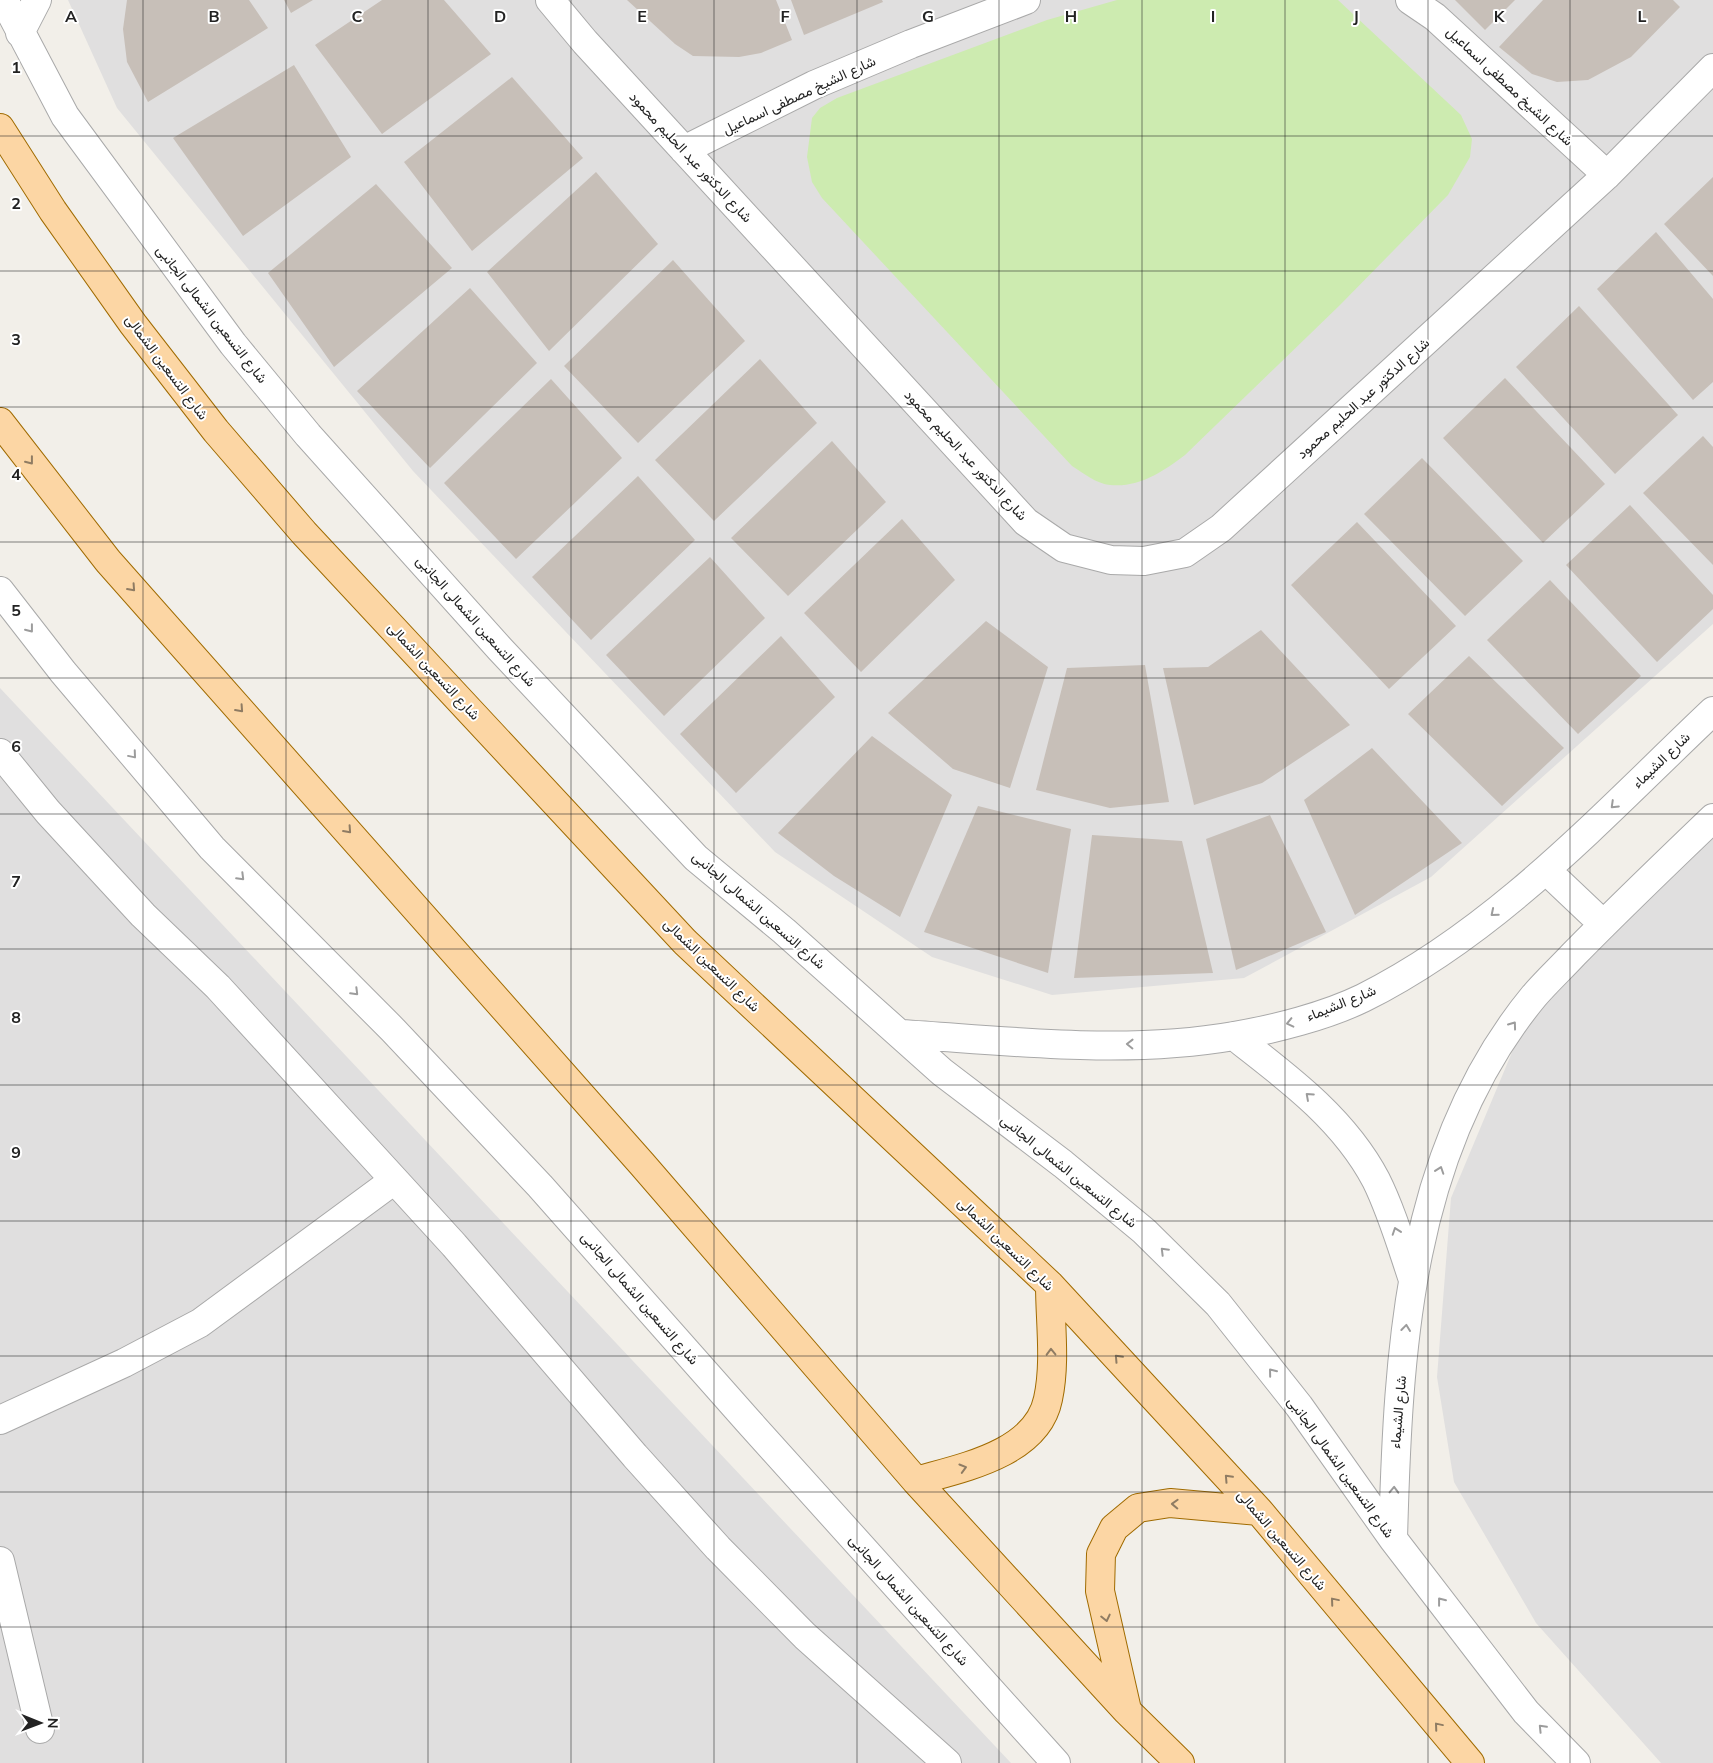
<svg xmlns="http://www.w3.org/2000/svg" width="1713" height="1763" font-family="Mulish,Vazirmatn,sans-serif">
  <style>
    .residential { fill: #e0dfdf }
    .grass { fill: #cdebb0 }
    .building { fill: #c7bfb8 }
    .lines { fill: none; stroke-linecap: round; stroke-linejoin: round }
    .minor-casing { stroke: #a9a9a9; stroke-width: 30 }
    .major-casing { stroke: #a06b00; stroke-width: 30 }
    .minor { stroke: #fff; stroke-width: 28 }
    .major { stroke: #fcd6a4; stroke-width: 28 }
    .oneway { stroke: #8f7c63 }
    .oneway2 { stroke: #9c9c9c }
    .grid { fill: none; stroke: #222; stroke-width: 1; stroke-opacity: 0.55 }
    .labels { text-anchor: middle; stroke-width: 4; stroke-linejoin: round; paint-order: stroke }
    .street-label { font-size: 14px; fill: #222; stroke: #fff }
    .grid-label { font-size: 16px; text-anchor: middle; font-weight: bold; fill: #222; stroke: #fff; stroke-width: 4; stroke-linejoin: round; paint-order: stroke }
  </style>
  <rect width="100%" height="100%" fill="#f2efe9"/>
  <!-- residential -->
  <path class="residential" d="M68,0H1713V624L1431,877L1244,978L1052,995L932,957L775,852L413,471L117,108Z
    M0,688L1011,1763H0Z
    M1713,836V1763H1661L1536,1623L1454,1482L1437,1377L1451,1198L1523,1026L1583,954Z"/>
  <!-- grass -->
  <path class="grass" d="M1117,0H1338L1461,115L1472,139L1470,157L1448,195L1340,305L1185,455C1164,471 1139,488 1110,485C1097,484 1083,473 1072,466L822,198L812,182L807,157L812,118L820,108L837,98L1047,20Z"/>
  <!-- building -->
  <path class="building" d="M127,0H249L268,28L148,102L127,62L123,29Z
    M284,0H313L291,13Z
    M382,0H444L491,54L382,134L315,45Z
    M627,0H776L792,40L761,53L739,57L693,56L675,44Z
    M791,0H882L883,2L804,35Z
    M1455,0H1515L1485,30Z
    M1543,0H1673L1680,7L1631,57L1588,80L1557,82L1532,74L1499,47Z
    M294,65L351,157L243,236L173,138Z
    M512,77L583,158L472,251L404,162Z
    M596,172L658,244L549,351L487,272Z
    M1713,177V276L1664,224Z
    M376,184L452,268L334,367L268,273Z
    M1656,232L1713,299V382L1693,400L1597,289Z
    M673,260L745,341L638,443L564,366Z
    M470,288L537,363L430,468L357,391Z
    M1579,306L1678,415L1615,474L1516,367Z
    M760,359L817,423L714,521L655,460Z
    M1505,378L1605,484L1543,543L1443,438Z
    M551,379L622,458L516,559L444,483Z
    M1703,436L1713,447V565L1643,493Z
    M832,441L886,502L788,596L731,538Z
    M1422,458L1523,561L1465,616L1364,514Z
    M638,476L695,540L591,640L532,577Z
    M1630,505L1713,595V609L1657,662L1566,565Z
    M902,519L955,580L861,672L804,613Z
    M1357,522L1456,626L1389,689L1291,585Z
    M710,557L765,618L664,716L606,655Z
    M1550,580L1641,676L1578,734L1487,640Z
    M986,621L1048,667L1010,788L953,769L888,713Z
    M1261,630L1350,725L1262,783L1194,805L1163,668L1208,667Z
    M781,636L835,697L736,793L680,734Z
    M1469,656L1564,748L1502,806L1408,714Z
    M1145,665L1169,802L1110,808L1036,790L1067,668Z
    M872,736L952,795L900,917L834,876L778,833Z
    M1372,748L1462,843L1355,915L1304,800Z
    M978,806L1071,829L1048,973L924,932Z
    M1270,815L1326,932L1236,970L1206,839Z
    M1092,835L1182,841L1213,973L1074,978Z"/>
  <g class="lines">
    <!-- minor casing -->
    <g class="minor-casing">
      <path id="minor" d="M4,0L65,116L233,344L308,435L500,649L696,858L784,931L942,1072L1063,1164L1144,1231L1218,1304L1299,1406L1393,1539L1526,1712L1576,1763
        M550,0L585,42L1026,522L1064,548L1111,560L1144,561L1185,553L1221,528L1607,175L1713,68
        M1410,0L1435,17L1607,175
        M20,33L37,0
        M684,150L814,85L911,44L1026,0
        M0,591L63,672L212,848L393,1030L540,1186L748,1421L1056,1763
        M0,753L48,812L143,915L218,987L454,1245L635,1456L718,1548L805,1636L947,1763
        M1546,870L1603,924
        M901,1034C1011,1041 1125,1055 1234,1036C1275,1029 1326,1016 1363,998C1499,930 1604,814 1713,711
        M1234,1036C1287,1077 1344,1119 1376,1180C1391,1210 1401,1244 1412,1277
        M0,1420L124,1363L200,1323L393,1181
        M1393,1539C1398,1350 1408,1149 1534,996C1546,982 1561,968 1574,954C1619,908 1666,863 1713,818
        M0,1561L40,1729"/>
    </g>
    <!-- major casing -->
    <g class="major-casing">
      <path id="major" d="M0,128L53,211L133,324L216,431L304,533L685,942L1050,1285L1259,1511L1470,1763
        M0,422L108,561L642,1164L916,1481L1127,1711L1180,1763
        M916,1481C961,1468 1037,1454 1048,1399C1056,1362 1050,1322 1050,1285
        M1127,1710L1100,1591L1101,1554L1114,1528L1138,1508L1170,1503L1259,1511"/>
    </g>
    <!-- minor -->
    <use href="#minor" class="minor"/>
    <!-- major -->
    <use href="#major" class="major"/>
  </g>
  <!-- one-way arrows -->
  <defs><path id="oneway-chevron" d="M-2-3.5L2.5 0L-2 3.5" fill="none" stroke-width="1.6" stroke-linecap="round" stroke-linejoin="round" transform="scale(1.25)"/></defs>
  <g class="oneway">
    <use href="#oneway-chevron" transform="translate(30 461) rotate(52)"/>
    <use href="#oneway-chevron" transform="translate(132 588) rotate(48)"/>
    <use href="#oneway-chevron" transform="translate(240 709) rotate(48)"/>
    <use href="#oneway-chevron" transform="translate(348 830) rotate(48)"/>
    <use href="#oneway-chevron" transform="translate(1051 1352) rotate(-91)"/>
    <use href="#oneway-chevron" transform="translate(1118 1358) rotate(-133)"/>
    <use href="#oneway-chevron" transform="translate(963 1468) rotate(-16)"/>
    <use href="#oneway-chevron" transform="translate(1228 1478) rotate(-133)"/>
    <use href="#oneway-chevron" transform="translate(1175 1504) rotate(-178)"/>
    <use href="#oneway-chevron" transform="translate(1334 1601) rotate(-130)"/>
    <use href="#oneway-chevron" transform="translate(1106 1618) rotate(77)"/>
    <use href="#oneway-chevron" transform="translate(1438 1726) rotate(-130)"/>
  </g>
  <g class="oneway2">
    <use href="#oneway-chevron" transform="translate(30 629) rotate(52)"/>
    <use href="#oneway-chevron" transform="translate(133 755) rotate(50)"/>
    <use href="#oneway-chevron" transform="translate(1614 805) rotate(136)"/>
    <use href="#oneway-chevron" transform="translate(241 877) rotate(45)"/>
    <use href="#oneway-chevron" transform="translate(1494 913) rotate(140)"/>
    <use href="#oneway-chevron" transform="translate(355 992) rotate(45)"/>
    <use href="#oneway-chevron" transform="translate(1290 1023) rotate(167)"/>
    <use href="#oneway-chevron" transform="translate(1513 1025) rotate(-54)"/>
    <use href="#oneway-chevron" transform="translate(1130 1044) rotate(-179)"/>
    <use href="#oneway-chevron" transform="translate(1309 1096) rotate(-138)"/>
    <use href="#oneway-chevron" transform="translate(1440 1170) rotate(-71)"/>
    <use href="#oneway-chevron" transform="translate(1396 1231) rotate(-109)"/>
    <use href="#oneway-chevron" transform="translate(1164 1251) rotate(-135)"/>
    <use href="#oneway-chevron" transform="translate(1406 1328) rotate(-83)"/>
    <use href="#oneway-chevron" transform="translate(1272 1372) rotate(-129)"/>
    <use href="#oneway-chevron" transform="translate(1394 1490) rotate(-88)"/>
    <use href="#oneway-chevron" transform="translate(1441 1601) rotate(-128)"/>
    <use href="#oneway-chevron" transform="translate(1542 1728) rotate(-134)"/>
  </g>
  <!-- grid -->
  <path class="grid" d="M143,0V1763M286,0V1763M428,0V1763M571,0V1763M714,0V1763M857,0V1763M999,0V1763M1142,0V1763M1285,0V1763M1428,0V1763M1570,0V1763M0,136H1713M0,271H1713M0,407H1713M0,542H1713M0,678H1713M0,814H1713M0,949H1713M0,1085H1713M0,1221H1713M0,1356H1713M0,1492H1713M0,1627H1713"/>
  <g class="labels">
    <!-- street labels -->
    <g class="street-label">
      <text transform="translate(1510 86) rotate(43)" y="5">شارع الشيخ مصطفى اسماعيل</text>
      <text transform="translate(799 95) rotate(-25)" y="5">شارع الشيخ مصطفى اسماعيل</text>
      <text transform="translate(691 157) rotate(47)" y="5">شارع الدكتور عبد الحليم محمود</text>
      <text transform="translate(212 314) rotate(52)" y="5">شارع التسعين الشمالى الجانبى</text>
      <text transform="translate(167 367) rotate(53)" y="5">شارع التسعين الشمالى</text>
      <text transform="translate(1363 398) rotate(-42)" y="5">شارع الدكتور عبد الحليم محمود</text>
      <text transform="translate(966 455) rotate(47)" y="5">شارع الدكتور عبد الحليم محمود</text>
      <text transform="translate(476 621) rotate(48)" y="5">شارع التسعين الشمالى الجانبى</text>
      <text transform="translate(434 671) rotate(47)" y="5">شارع التسعين الشمالى</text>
      <text transform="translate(1661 760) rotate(-44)" y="5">شارع الشيماء</text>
      <text transform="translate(759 910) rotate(41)" y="5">شارع التسعين الشمالى الجانبى</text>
      <text transform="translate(712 965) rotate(44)" y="5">شارع التسعين الشمالى</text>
      <text transform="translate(1341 1003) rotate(-22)" y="5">شارع الشيماء</text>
      <text transform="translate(1069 1171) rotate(39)" y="5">شارع التسعين الشمالى الجانبى</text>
      <text transform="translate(1006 1244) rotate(44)" y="5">شارع التسعين الشمالى</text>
      <text transform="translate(640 1298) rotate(49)" y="5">شارع التسعين الشمالى الجانبى</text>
      <text transform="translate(1398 1412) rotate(-85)" y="5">شارع الشيماء</text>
      <text transform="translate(1341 1467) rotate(54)" y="5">شارع التسعين الشمالى الجانبى</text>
      <text transform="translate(1282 1540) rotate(49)" y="5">شارع التسعين الشمالى</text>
      <text transform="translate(909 1600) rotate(48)" y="5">شارع التسعين الشمالى الجانبى</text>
    </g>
  </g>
  <g class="grid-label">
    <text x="71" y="22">A</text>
    <text x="214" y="22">B</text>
    <text x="357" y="22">C</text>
    <text x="500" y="22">D</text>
    <text x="642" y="22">E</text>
    <text x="785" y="22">F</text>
    <text x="928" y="22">G</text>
    <text x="1071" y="22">H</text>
    <text x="1213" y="22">I</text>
    <text x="1356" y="22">J</text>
    <text x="1499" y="22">K</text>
    <text x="1642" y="22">L</text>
    <text x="16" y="73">1</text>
    <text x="16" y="209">2</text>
    <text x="16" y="345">3</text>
    <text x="16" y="480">4</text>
    <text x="16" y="616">5</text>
    <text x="16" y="752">6</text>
    <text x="16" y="887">7</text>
    <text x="16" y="1023">8</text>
    <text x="16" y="1158">9</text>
  </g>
  <!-- north arrow -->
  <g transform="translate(40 1723) rotate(91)" stroke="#ffffff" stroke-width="4" paint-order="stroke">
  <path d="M0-4L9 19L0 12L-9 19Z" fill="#222222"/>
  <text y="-8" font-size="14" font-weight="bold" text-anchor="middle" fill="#222222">N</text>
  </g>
</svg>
